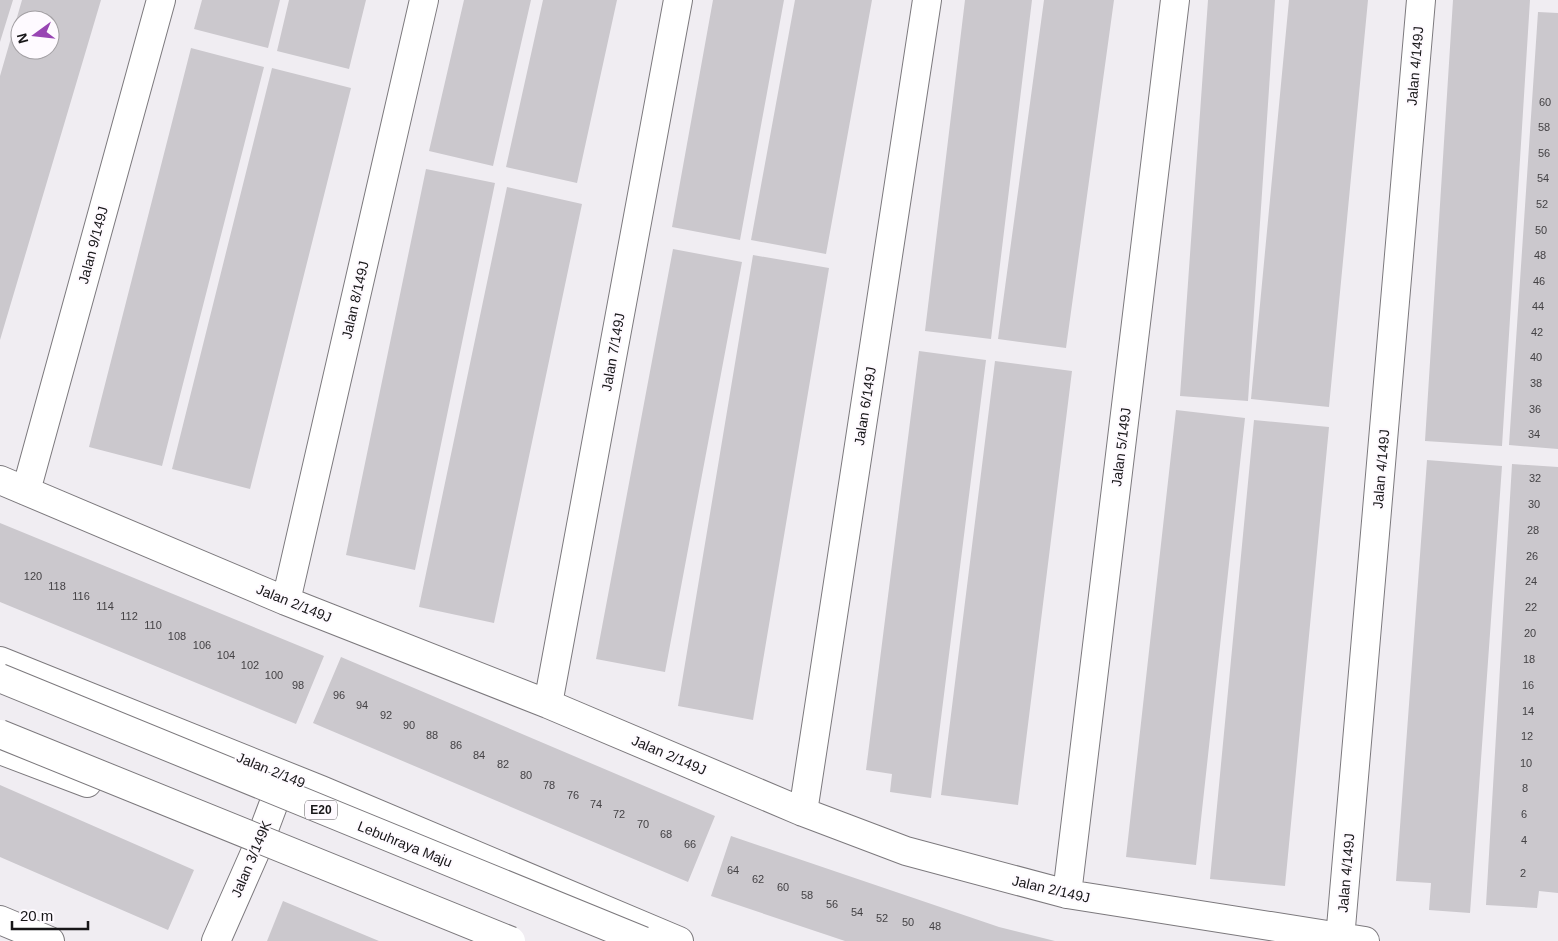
<svg xmlns="http://www.w3.org/2000/svg" width="1558" height="941" viewBox="0 0 1558 941" font-family="Arial,sans-serif">
  <style>
    .building { fill: #cbc8cd; fill-rule: evenodd }
    .lines { fill: none; stroke-linecap: round; stroke-linejoin: round }
    .minor-casing { stroke: #7c797d; stroke-width: 30 }
    .major-casing { stroke: #7c797d; stroke-width: 30 }
    .minor { stroke: #fff; stroke-width: 28 }
    .major { stroke: #fff; stroke-width: 28 }
    .highway-bridge-casing { stroke: #7c797d; stroke-width: 30; stroke-linecap: butt }
    .highway-bridge { stroke: #fff; stroke-width: 28 }
    .labels { text-anchor: middle; dominant-baseline: central; stroke-width: 4; stroke-linejoin: round; paint-order: stroke }
    .number-label { font-size: 11px; fill: #444245 }
    .shield { fill: #fefaff; stroke: #5c5a5d; stroke-width: 1 }
    .shield-label { font-size: 12px; font-weight: bold; fill: #171618 }
    .street-label { font-size: 14px; fill: #171618; stroke: #fefaff }
  </style>
  <rect width="100%" height="100%" fill="#f0edf2"/>
  <path class="building" d="M0,0h13l-13,42z
    M22,0h79l-101,340v-264zM20,20h30v30h-30z
    M202,0h78l-12,48 -74,-19z
    M289,0h77l-17,69 -72,-18z
    M464,0h67l-38,166 -64,-15z
    M543,0h74l-40,183 -71,-16z
    M713,0h71l-44,240 -68,-13z
    M795,0h77l-46,254 -75,-14z
    M965,0h67l-41,339 -66,-8z
    M1044,0h70l-48,348 -68,-9z
    M1208,0h67l-27,401 -68,-5z
    M1289,0h79l-39,407 -78,-8z
    M1453,0h77l-28,446 -77,-5z
    M1538,12l20,1v436l-49,-4z
    M191,48l73,19 -102,399 -73,-19z
    M272,68l79,20 -101,401 -78,-20z
    M426,169l69,14 -80,387 -69,-15z
    M507,187l75,17 -88,419 -75,-16z
    M673,249l69,13 -77,410 -69,-13z
    M753,255l76,13 -76,452 -75,-14z
    M919,351l67,9 -55,438 -41,-6 2,-18 -26,-4z
    M995,361l77,10 -54,434 -77,-10z
    M1176,410l69,8 -49,447 -70,-8z
    M1254,420l75,7 -44,459 -75,-7z
    M1427,460l75,6 -32,447 -41,-3 2,-27 -35,-2z
    M1512,464l46,3v426l-19,-2 -2,17 -51,-3z
    M0,523l324,133 -28,68 -296,-122z
    M341,657l374,159 -27,66 -375,-159z
    M0,785l194,85 -26,60 -168,-73z
    M731,836l268,91 56,14h-210l-134,-45z
    M283,901l96,40h-112z"/>
  <g class="lines">
    <defs>
      <path id="minor" d="M0,480l286,121 262,103 255,108 103,39 161,43 298,47
        M26,491l135,-491
        M286,601l138,-601
        M548,704l130,-704
        M803,812l124,-812
        M1067,894l108,-894
        M0,920l50,21
        M1340,939l81,-939
        M216,941l41,-93 27,-72"/>
      <path id="major" d="M0,661l321,129 358,151
        M0,750l87,33"/>
    </defs>
    <use href="#minor" class="minor-casing"/>
    <use href="#major" class="major-casing"/>
    <use href="#minor" class="minor"/>
    <use href="#major" class="major"/>
    <defs>
      <path id="highway-bridge" d="M0,678l643,263
        M0,734l511,207"/>
    </defs>
    <use href="#highway-bridge" class="highway-bridge-casing"/>
    <use href="#highway-bridge" class="highway-bridge"/>
  </g>
  <g class="labels">
    <g class="number-label">
      <text x="1545" y="102">60</text>
      <text x="1544" y="127">58</text>
      <text x="1544" y="153">56</text>
      <text x="1543" y="178">54</text>
      <text x="1542" y="204">52</text>
      <text x="1541" y="230">50</text>
      <text x="1540" y="255">48</text>
      <text x="1539" y="281">46</text>
      <text x="1538" y="306">44</text>
      <text x="1537" y="332">42</text>
      <text x="1536" y="357">40</text>
      <text x="1536" y="383">38</text>
      <text x="1535" y="409">36</text>
      <text x="1534" y="434">34</text>
      <text x="1535" y="478">32</text>
      <text x="1534" y="504">30</text>
      <text x="1533" y="530">28</text>
      <text x="1532" y="556">26</text>
      <text x="33" y="576">120</text>
      <text x="1531" y="581">24</text>
      <text x="57" y="586">118</text>
      <text x="81" y="596">116</text>
      <text x="105" y="606">114</text>
      <text x="1531" y="607">22</text>
      <text x="129" y="616">112</text>
      <text x="153" y="625">110</text>
      <text x="1530" y="633">20</text>
      <text x="177" y="636">108</text>
      <text x="202" y="645">106</text>
      <text x="226" y="655">104</text>
      <text x="1529" y="659">18</text>
      <text x="250" y="665">102</text>
      <text x="274" y="675">100</text>
      <text x="298" y="685">98</text>
      <text x="1528" y="685">16</text>
      <text x="339" y="695">96</text>
      <text x="362" y="705">94</text>
      <text x="1528" y="711">14</text>
      <text x="386" y="715">92</text>
      <text x="409" y="725">90</text>
      <text x="432" y="735">88</text>
      <text x="1527" y="736">12</text>
      <text x="456" y="745">86</text>
      <text x="479" y="755">84</text>
      <text x="1526" y="763">10</text>
      <text x="503" y="764">82</text>
      <text x="526" y="775">80</text>
      <text x="549" y="785">78</text>
      <text x="1525" y="788">8</text>
      <text x="573" y="795">76</text>
      <text x="596" y="804">74</text>
      <text x="619" y="814">72</text>
      <text x="1524" y="814">6</text>
      <text x="643" y="824">70</text>
      <text x="666" y="834">68</text>
      <text x="1524" y="840">4</text>
      <text x="690" y="844">66</text>
      <text x="733" y="870">64</text>
      <text x="1523" y="873">2</text>
      <text x="758" y="879">62</text>
      <text x="783" y="887">60</text>
      <text x="807" y="895">58</text>
      <text x="832" y="904">56</text>
      <text x="857" y="912">54</text>
      <text x="882" y="918">52</text>
      <text x="908" y="922">50</text>
      <text x="935" y="926">48</text>
    </g>
    <rect class="shield" x="305" y="800.5" width="32" height="19" rx="4"/>
    <g class="shield-label">
      <text x="321" y="810">E20</text>
    </g>
    <g class="street-label">
      <text transform="translate(1415 66) rotate(-85)">Jalan 4/149J</text>
      <text transform="translate(93 245) rotate(-75)">Jalan 9/149J</text>
      <text transform="translate(355 300) rotate(-77)">Jalan 8/149J</text>
      <text transform="translate(613 352) rotate(-80)">Jalan 7/149J</text>
      <text transform="translate(865 406) rotate(-81)">Jalan 6/149J</text>
      <text transform="translate(1121 447) rotate(-83)">Jalan 5/149J</text>
      <text transform="translate(1381 469) rotate(-85)">Jalan 4/149J</text>
      <text transform="translate(294 603) rotate(22)">Jalan 2/149J</text>
      <text transform="translate(669 755) rotate(23)">Jalan 2/149J</text>
      <text transform="translate(271 770) rotate(22)">Jalan 2/149</text>
      <text transform="translate(405 844) rotate(22)">Lebuhraya Maju</text>
      <text transform="translate(251 859) rotate(-67)">Jalan 3/149K</text>
      <text transform="translate(1346 873) rotate(-85)">Jalan 4/149J</text>
      <text transform="translate(1051 889) rotate(13)">Jalan 2/149J</text>
    </g>
  </g>
  <g transform="translate(35 35) rotate(255)"><circle r="24" fill="#fefaff" stroke="#a29fa3"/>
  <path d="M0-4L9 19L0 12L-9 19Z" fill="#9845b3"/>
  <text y="-8" font-size="14" font-weight="bold" text-anchor="middle" fill="#171618">N</text>
  </g>
  <path d="M12 921v8h76v-8" fill="none" stroke="#171618" stroke-width="2.5"/>
  <text x="20" y="921" font-size="15" fill="#171618" stroke="#fefaff" stroke-width="4" paint-order="stroke">20 m</text>
</svg>
